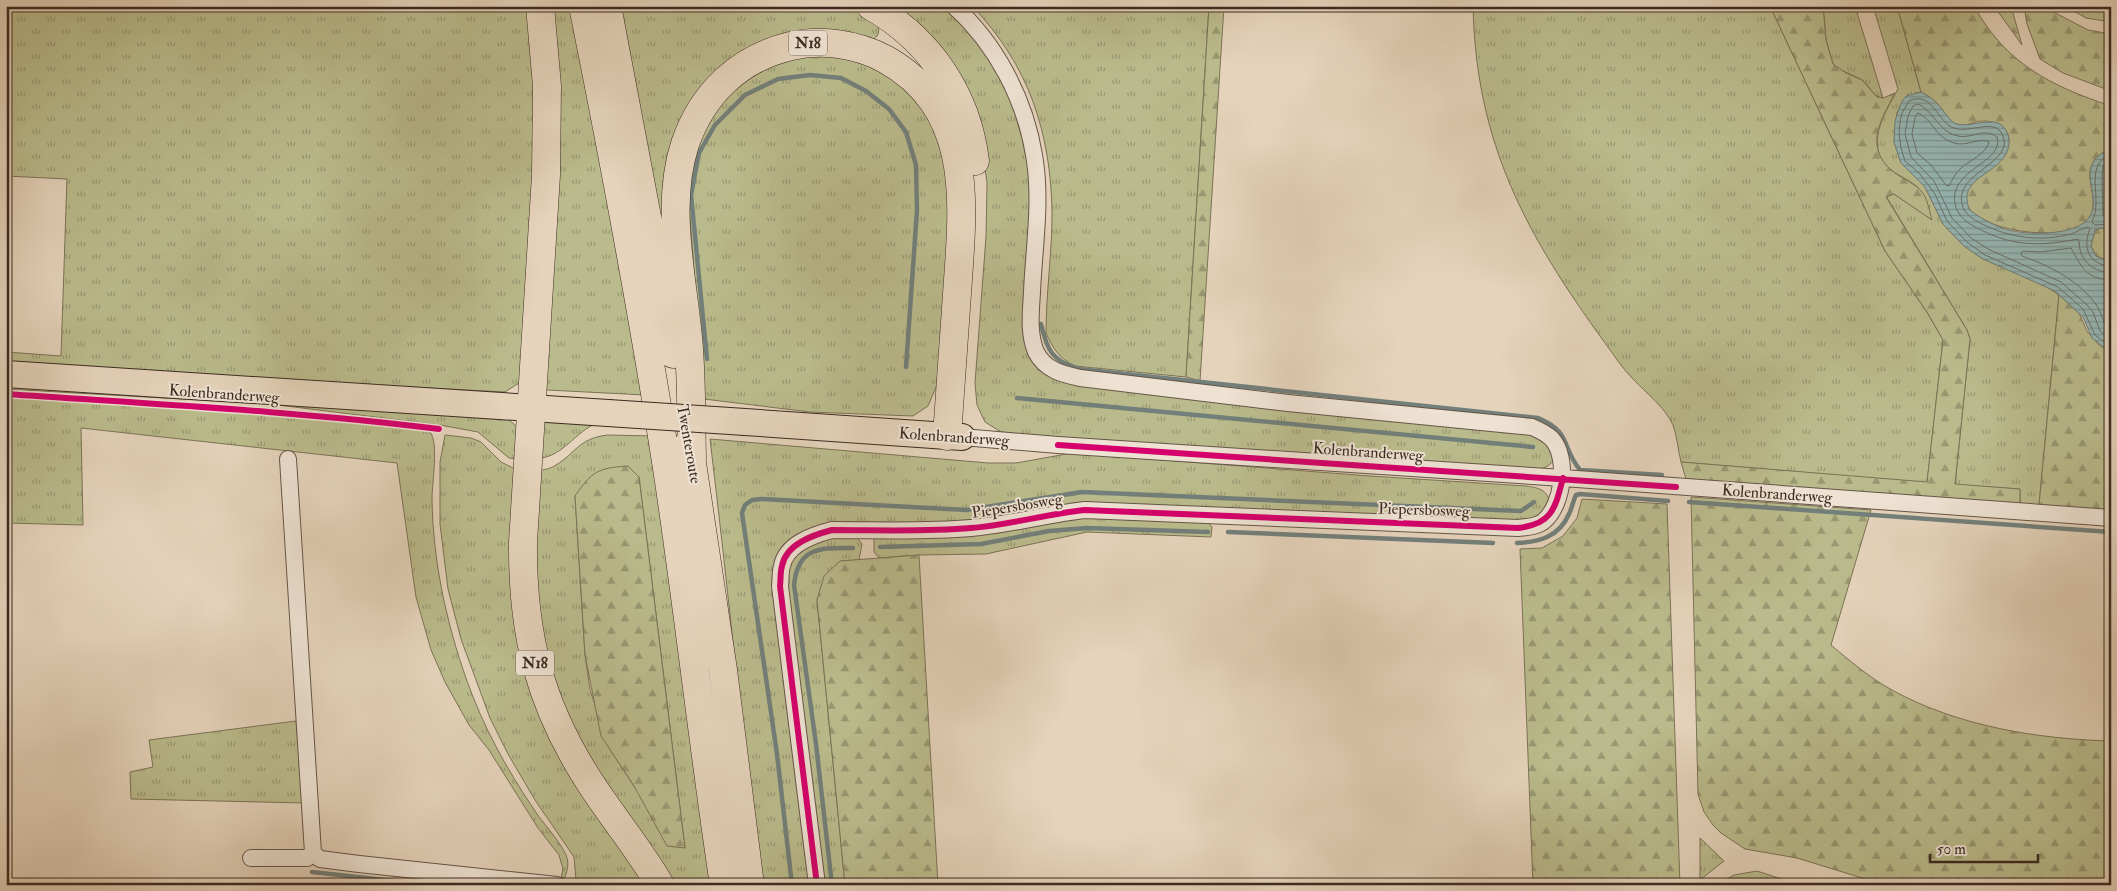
<svg xmlns="http://www.w3.org/2000/svg" width="2117" height="891" viewBox="0 0 2117 891" font-family="'IM FELL Double Pica',serif">
  <style>
    .grass { fill: url(#grass-tufts); stroke: #7b7356; fill-rule: evenodd }
    .forest { fill: url(#forest-firs); stroke: #7b7356 }
    .water { fill: url(#water-rules); stroke: #727f7a }
    .lines { fill: none; stroke-linecap: round; stroke-linejoin: round }
    .shore { stroke: #69716b; stroke-width: 1 }
    .stream { stroke: #727f7a; stroke-width: 4.5 }
    .street-casing { stroke: #665548; stroke-width: 18 }
    .primary-casing { stroke: #3c2b21; stroke-width: 28 }
    .highway-casing { stroke: #3c2b21; stroke-width: 29 }
    .street { stroke: #eee2d3; stroke-width: 16 }
    .primary { stroke: #e5d3bb; stroke-width: 26 }
    .highway { stroke: #e5d3bb; stroke-width: 28 }
    .primary-bridge-casing { stroke: #3c2b21; stroke-width: 28; stroke-linecap: butt }
    .primary-bridge { stroke: #e5d3bb; stroke-width: 26 }
    .cycleway-casing { stroke: #eee2d3; stroke-width: 9 }
    .cycleway { stroke: #d6006c; stroke-width: 6 }
    .labels { text-anchor: middle; dominant-baseline: central; stroke-width: 4; stroke-linejoin: round; paint-order: stroke }
    .shield { fill: #eee2d3; stroke: #716256; stroke-width: 1 }
    .shield-label { font-size: 15px; font-weight: bold; fill: #3c2b21 }
    .street-label { font-size: 16px; fill: #3c2b21; stroke: #eee2d3 }
  </style>
  <defs>
    <pattern id="grass-tufts" width="24" height="20" patternUnits="userSpaceOnUse" patternTransform="scale(1.25)"><rect width="24" height="20" fill="#babb8c"/><path d="M3 7l-1-3M5 7V3M7 7l1-3M15 17l-1-3M17 17v-4M19 17l1-3" fill="none" stroke="#989872"/></pattern>
    <pattern id="forest-firs" width="22" height="20" patternUnits="userSpaceOnUse" patternTransform="scale(1.25)"><rect width="22" height="20" fill="#babb8c"/><path d="M5 1l3.5 6h-7zM16 11l3.5 6h-7z" fill="#989872"/></pattern>
    <pattern id="water-rules" width="6" height="5" patternUnits="userSpaceOnUse" patternTransform="scale(1.25)"><rect width="6" height="5" fill="#96b7b5"/><path d="M0 2.5h6" fill="none" stroke="#7c9593"/></pattern>
  </defs>
  <rect width="100%" height="100%" fill="#e5d3bb"/>
  <filter id="stains"><feTurbulence type="fractalNoise" baseFrequency=".004" numOctaves="4"/><feColorMatrix values="0 0 0 0 .2 0 0 0 0 .09 0 0 0 0 .02 0 0 0 .5 -.17"/></filter>
  <radialGradient id="worn" r=".72"><stop offset=".6" stop-color="#630" stop-opacity="0"/><stop offset="1" stop-color="#630" stop-opacity=".3"/></radialGradient>
  <path class="grass" d="M6,6h530l6,81 -20,294 -17,11 -499,-26v-14l55,4 6,-177 -61,-3z
    M544,6h30l71,389 -98,-5 -5,-6z
    M618,6h237c7,4 28,17 23,28 -1,3 -3,4 -5,6h-17l-136,37 -56,175z
    M887,6h61l39,46 18,33 13,35 8,31 6,55 -6,123 16,38 494,68 15,11 2,15 -5,5 -7,3 -430,-26 -110,-11 -16,-10 -8,-17 -2,-22 11,-146 1,-55 -8,-51z
    M972,6h237l-23,371 -111,-11c-16,-8 -22,-17 -29,-33 0,-40 6,-79 6,-119 -1,-81 -23,-149 -80,-208z
    M1473,6h297l115,245 42,61 16,28 -16,143 -246,-21c-3,-12 -4,-26 -8,-37 -9,-19 -26,-31 -40,-46 -11,-11 -19,-24 -28,-36 -79,-109 -129,-199 -132,-337z
    M1823,6h32l28,92c-11,-1 -13,-13 -21,-18 -10,-6 -20,-8 -29,-16l-7,-24z
    M1873,6h24l24,86 -6,1 -18,19 -3,30 7,21 24,24 18,37 21,22 19,13 59,25 17,11 -20,210 -19,-1v-15l-65,-4 15,-146 -3,-9 -81,-134 8,-2 37,25c-3,-8 -5,-22 -11,-29 -7,-9 -20,-13 -29,-20 -28,-23 -7,-56 7,-81z
    M819,52l35,5 35,15 26,25 19,32 14,48v54l-9,149 -11,26 -15,10 -103,-4 -106,-13 -16,-207 9,-53 23,-39 33,-29z
    M6,381l501,37 10,9 6,33 -14,-2 -31,-26 -38,-7 -170,-21 -264,-15z
    M6,398l269,16 136,11 19,7c9,11 2,51 2,67 1,62 14,123 35,182 16,45 39,87 66,127 10,16 25,30 33,47 3,7 2,14 -1,22l-4,2 2,-10 -4,-14 -21,-27 -49,-78 -20,-25 -24,-43 -14,-32 -15,-53 -19,-134 -316,-35 2,97 -77,-2z
    M544,420l53,3c-22,9 -33,32 -56,35z
    M445,435l26,3 10,4 20,20 14,7 10,166 128,250h-66l-11,-5 -2,-23 -39,-57 -27,-46 -18,-36 -29,-79 -13,-50 -8,-65v-62z
    M607,435l47,1 59,449h-48l-66,-97 -61,-138 -6,-178c8,-2 17,-2 24,-7 21,-13 22,-26 51,-30zM628,466l11,11 46,371 -51,-62 -23,-35 -21,-61 -5,-35 -10,-159z
    M710,439l278,24h28l56,-10 298,23 156,10c15,2 24,5 24,22l-22,14 -320,-10 -236,11 -129,-1 -23,3 -21,9 -22,27 -5,19 39,305h-50c-19,-149 -33,-298 -51,-446z
    M1072,516l136,6 4,5 -1,10 -124,-5 -101,22 -67,1 -40,3 -5,-6v-13l6,-5z
    M856,536l6,8 -3,16 -19,1 -23,39 28,285h-24l-36,-284 3,-39 11,-11 26,-13z
    M296,721l8,82 -173,-4 -1,-27 23,-5 -4,-27z
    M1700,838l24,23 -24,19z"/>
  <path class="forest" d="M1209,6h15l-24,375 -14,-4z
    M1770,6h53l3,34 7,24 13,9 16,7 15,17 6,1 12,-5c-15,28 -32,56 0,80 8,6 19,10 26,18 7,7 8,20 11,29l-38,-26 -8,3 81,133 3,9 -15,145 65,5v15l-334,-25 -5,-17 246,20 16,-142 -16,-28 -42,-61z
    M1897,6h77c32,58 77,80 137,100v43c-39,16 -10,42 -20,66 -13,27 -79,18 -100,8 -11,-6 -26,-11 -25,-26 2,-21 36,-27 42,-51 5,-16 -10,-25 -25,-25 -11,0 -18,8 -29,2 -5,-3 -6,-7 -10,-11 -6,-9 -13,-15 -23,-20z
    M1994,6h17l11,39z
    M2024,6h18l46,24 23,4v57l-48,-18 -23,-14 -13,-35z
    M2065,6h46v16l-25,-4z
    M2101,228l10,2v32l-15,-6 -5,-10 4,-16z
    M2059,295l20,18 8,18 12,14 12,8v158l-72,-6z
    M628,466l11,11 46,371 -18,-2 -33,-60 -33,-50 -16,-81 -10,-159c17,-25 23,-28 53,-30z
    M1691,497l180,13 -40,135c19,16 39,33 61,45 65,36 145,49 219,51v144h-226l-88,-27 -52,-9 -24,-16 -8,-8 -9,-13 -6,-18z
    M1582,499l85,5 13,381h-147l-13,-336 22,-1 21,-12 14,-18z
    M919,555l19,330h-93l-28,-285 7,-24 16,-15z
    M1757,871l43,14h-84l18,-10z"/>
  <path class="water" d="M1921,92c10,5 17,11 23,20 4,4 6,8 10,11 16,8 46,-14 54,12 2,7 1,13 -2,19 -12,22 -48,24 -37,55 9,8 22,15 33,19 21,8 76,9 88,-12 13,-23 -19,-51 21,-67v81l-10,-2 -6,2 -4,16 5,10 15,6v91l-19,-15 -9,-21 -28,-26 -72,-32 -19,-13 -21,-22 -18,-37 -24,-24 -7,-21 1,-21 6,-18 5,-7z"/>
  <g class="lines">
    <path class="shore" d="M1918,113c15,6 16,24 36,30 12,4 26,-6 35,-1 -3,13 -20,18 -29,27 -5,5 -8,11 -11,17l-3,-1 -15,-20 -14,-12 -5,-19 3,-16z
      M2111,154c-29,12 -7,43 -19,68l3,3 16,-1
      M2111,161l-8,5 -1,10 1,39 8,3
      M2111,266c-22,-1 -29,-18 -21,-37l-2,-2c-5,1 -11,5 -17,7 -30,8 -61,4 -89,-10 -9,-5 -18,-10 -20,-20 -8,-32 55,-41 40,-70 -9,-19 -40,6 -56,-11 -11,-11 -18,-31 -37,-22l-7,12 -2,9 -1,12 2,14 4,13 15,13 15,20 12,27 20,21 18,13 73,32 25,22 12,26 16,12
      M2111,273c-14,-1 -27,-8 -31,-23 -1,-4 0,-8 -2,-11 -36,7 -63,8 -97,-9 -12,-6 -23,-12 -26,-26 -7,-35 50,-41 42,-67 -13,-10 -25,2 -39,-1 -17,-3 -23,-21 -36,-30l-4,-2 -5,2 -5,10 -3,18 6,23 23,24 18,37 19,20 17,11 73,33 26,23 6,7 7,19 11,8
      M2111,280c-26,-1 -29,-13 -40,-32l-31,4 -17,-1 -2,2 1,3c28,10 54,23 73,47 7,9 7,20 16,27"/>
    <path class="stream" d="M1041,324c6,26 11,37 38,45l459,49c34,14 23,29 42,52l82,5
      M707,359l-16,-164 8,-42 16,-28 30,-30 33,-16 32,-4 31,3 25,13 23,18 17,23 10,33 1,45 -11,157
      M1017,398l516,49
      M1689,502l422,30
      M1228,532l265,11
      M1517,543c22,-1 42,-6 52,-29 3,-6 4,-13 7,-19l4,-1 88,7
      M880,547l101,-3 68,-13 38,-3 121,4
      M312,872l119,13
      M611,885h9
      M792,885l-15,-131 -35,-241 3,-8 7,-5 10,-1 205,11 115,-18 439,19 13,-9
      M832,885l-16,-141 -22,-159c4,-39 27,-37 59,-37"/>
    <defs>
      <path id="street" d="M962,437l96,8 505,33 548,40
        M313,853l7,6 39,5 198,21
        M251,858h56l6,-5 -25,-394
        M817,885l-37,-299c1,-7 0,-14 2,-20 4,-22 31,-31 50,-36 46,0 93,2 139,-2 38,-3 76,-14 114,-18l433,18c8,-1 19,-1 26,-7 19,-16 25,-63 8,-82 -6,-6 -13,-9 -20,-12l-244,-24 -208,-25c-18,-4 -35,-8 -44,-26 -8,-19 -5,-41 -4,-60 2,-46 10,-92 2,-137 -9,-56 -38,-111 -80,-149"/>
      <path id="primary" d="M6,374l602,39
        M745,422l217,15"/>
      <path id="highway" d="M540,6l7,80 -1,89 -23,367c-1,93 17,164 68,242 22,34 49,66 69,101
        M583,6c31,154 60,308 84,462 21,139 36,278 57,417
        M607,6l66,348
        M871,6c58,33 96,88 104,155
        M689,443l34,227 27,215
        M692,459c-1,-40 0,-81 -4,-122 -6,-62 -23,-132 -3,-193 17,-50 54,-86 106,-98 31,-7 66,-2 94,13 91,51 78,147 72,235 -3,48 -7,95 -10,142"/>
    </defs>
    <use href="#street" class="street-casing"/>
    <use href="#primary" class="primary-casing"/>
    <use href="#highway" class="highway-casing"/>
    <use href="#street" class="street"/>
    <use href="#primary" class="primary"/>
    <use href="#highway" class="highway"/>
    <defs>
      <path id="primary-bridge" d="M608,413l137,9"/>
    </defs>
    <use href="#primary-bridge" class="primary-bridge-casing"/>
    <use href="#primary-bridge" class="primary-bridge"/>
    <defs>
      <path id="cycleway" d="M6,394c145,10 289,17 433,35
        M1058,445l618,42
        M817,885l-37,-299c1,-7 0,-14 2,-20 4,-22 31,-31 50,-36 46,0 93,2 139,-2 38,-3 76,-14 114,-18l433,18c34,-4 37,-19 45,-50"/>
    </defs>
    <use href="#cycleway" class="cycleway-casing"/>
    <use href="#cycleway" class="cycleway"/>
  </g>
  <g class="labels">
    <g class="shield">
      <rect x="789" y="30.5" width="38" height="25" rx="4"/>
      <rect x="516" y="650.5" width="38" height="25" rx="4"/>
    </g>
    <g class="shield-label">
      <text x="808" y="43">N18</text>
      <text x="535" y="663">N18</text>
    </g>
    <g class="street-label">
      <text transform="translate(224 394) rotate(4)">Kolenbranderweg</text>
      <text transform="translate(954 437) rotate(4)">Kolenbranderweg</text>
      <text transform="translate(689 444) rotate(80)">Twenteroute</text>
      <text transform="translate(1368 452) rotate(4)">Kolenbranderweg</text>
      <text transform="translate(1777 494) rotate(4)">Kolenbranderweg</text>
      <text transform="translate(1017 506) rotate(-9)">Piepersbosweg</text>
      <text transform="translate(1424 510) rotate(2)">Piepersbosweg</text>
    </g>
  </g>
  <rect width="2117" height="891" fill="none" stroke="#e5d3bb" stroke-width="25"/>
  <rect x="8" y="8" width="2102" height="876" fill="none" stroke="#3c2b21" stroke-width="2.5"/>
  <rect x="12" y="12" width="2092" height="866" fill="none" stroke="#3c2b21"/>
  <path d="M1930 854v8h108v-8" fill="none" stroke="#3c2b21" stroke-width="2.5"/>
  <text x="1937" y="854" font-size="15" fill="#3c2b21" stroke="#eee2d3" stroke-width="4" paint-order="stroke">50 m</text>
  <rect width="100%" height="100%" filter="url(#stains)"/>
  <rect width="100%" height="100%" fill="url(#worn)"/>
</svg>
